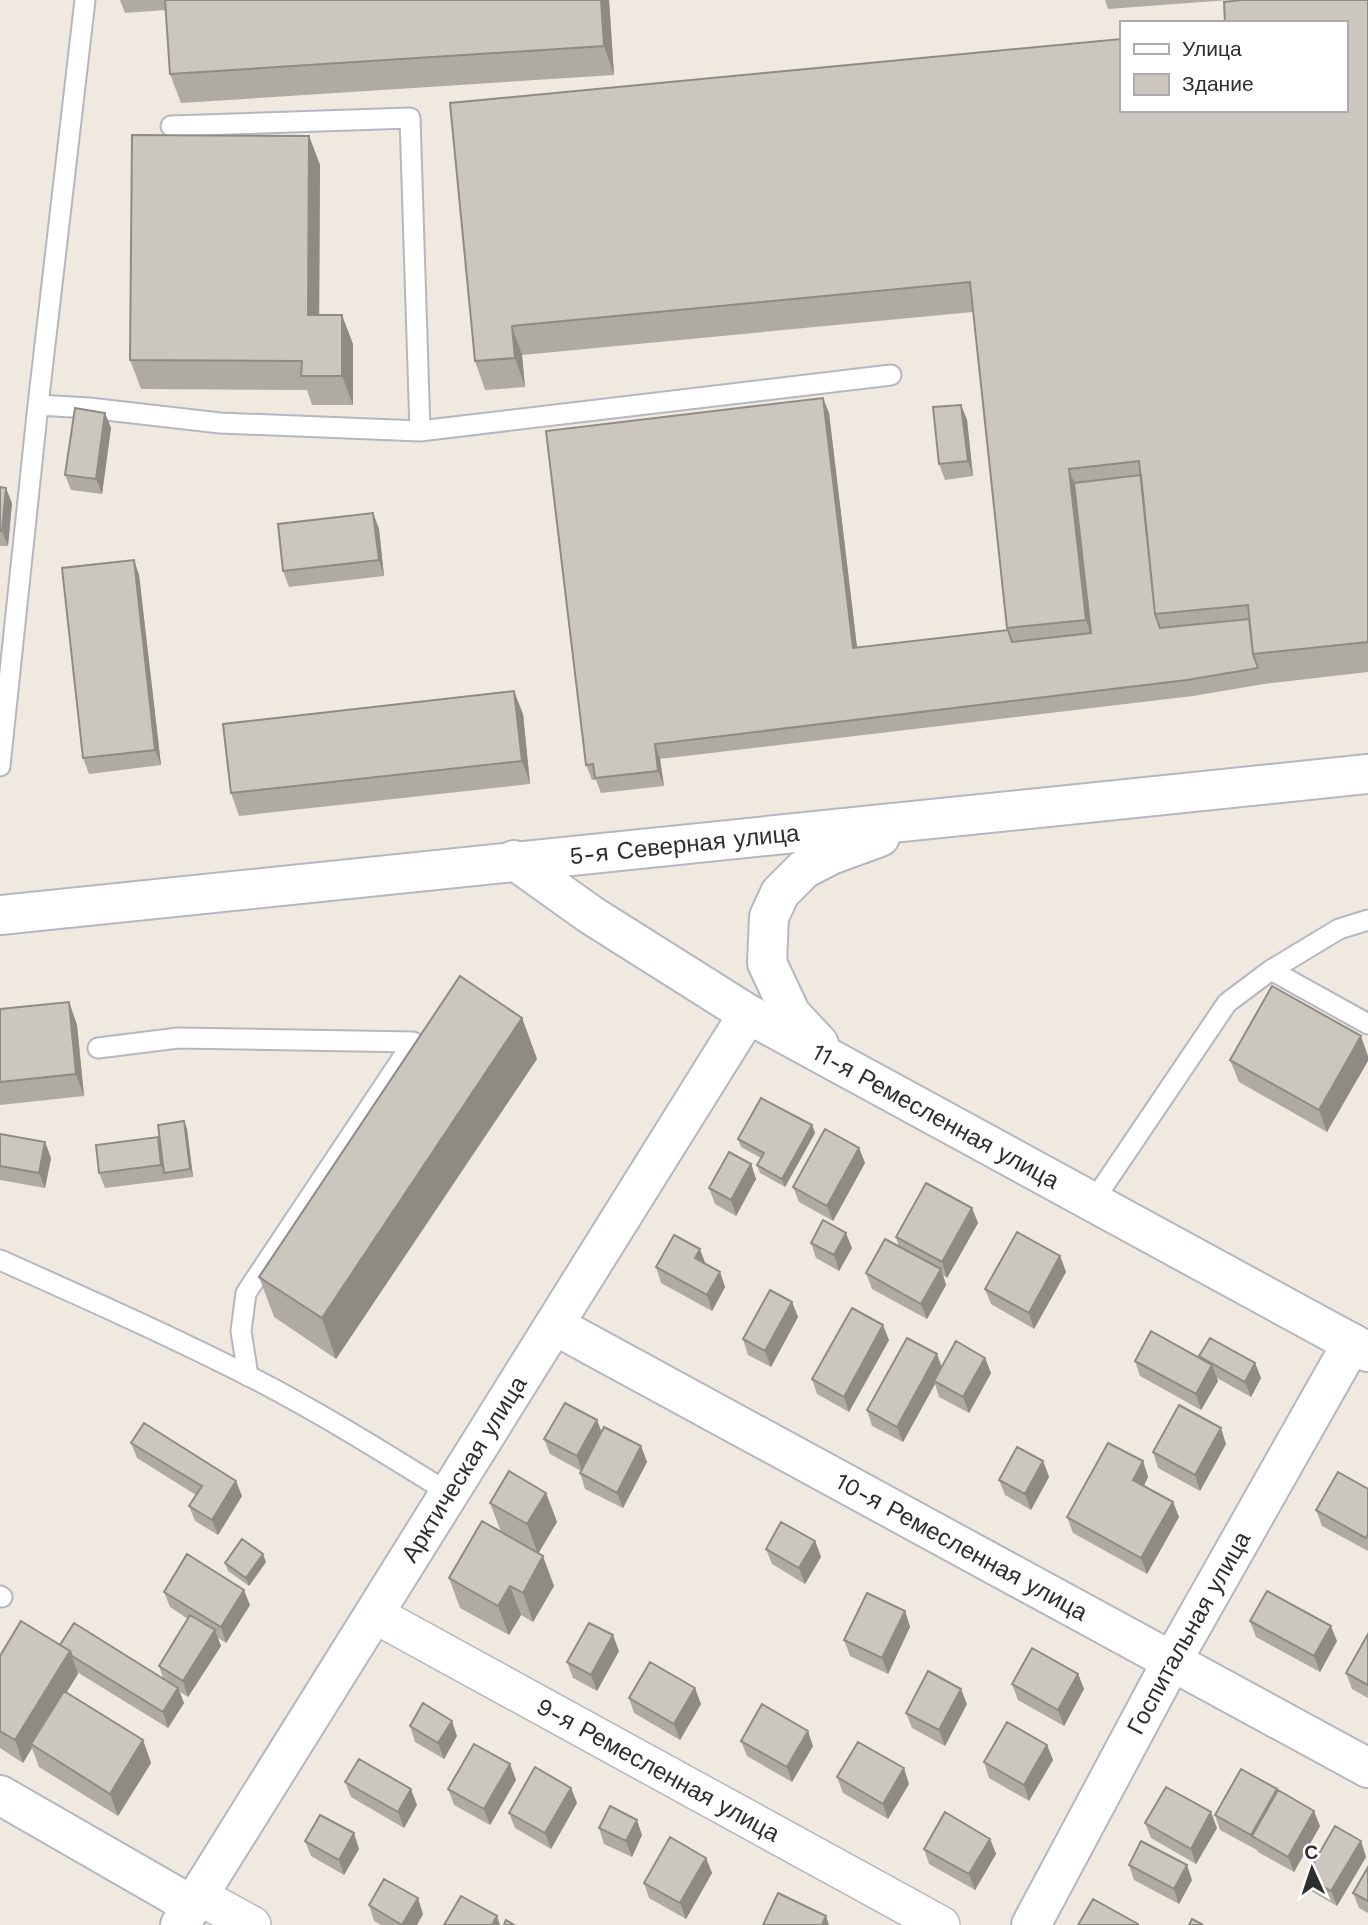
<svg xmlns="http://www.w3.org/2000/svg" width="1368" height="1925" viewBox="0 0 1368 1925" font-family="'Work Sans',sans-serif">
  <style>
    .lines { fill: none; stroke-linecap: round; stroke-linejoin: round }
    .lane-casing { stroke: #b4b7c2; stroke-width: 23 }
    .street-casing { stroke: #b4b7c2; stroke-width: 40 }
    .secondary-casing { stroke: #b4b7c2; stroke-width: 42 }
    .lane { stroke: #fff; stroke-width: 19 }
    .street { stroke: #fff; stroke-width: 37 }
    .secondary { stroke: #fff; stroke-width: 38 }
    .wall { fill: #afaba3 }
    .shaded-wall { fill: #8e8b85 }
    .building { fill: #cbc7be; stroke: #8e8b85; stroke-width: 2 }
    .labels { text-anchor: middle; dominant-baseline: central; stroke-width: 7; stroke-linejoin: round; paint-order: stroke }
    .street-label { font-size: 24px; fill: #2e2e2e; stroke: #fff }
  </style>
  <rect width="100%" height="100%" fill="#f0e9e0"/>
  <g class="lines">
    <defs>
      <path id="lane" d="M171,126l239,-8 10,313
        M38,405l47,-405
        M0,766l38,-361 51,3 131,15 200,8 471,-56
        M1271,970l68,-41 29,-9
        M98,1048l80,-10 235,4
        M1092,1203l135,-200 44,-33 97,54
        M0,1260c83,37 166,74 247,115 69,35 136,77 202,118
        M248,1376l-7,-45 5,-38 167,-251
        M0,1596l2,1"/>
      <g id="street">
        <path id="s1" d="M374,1614l567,311"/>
        <path d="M199,1896l53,29"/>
      </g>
      <g id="secondary">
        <path id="s2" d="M514,860l77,55 157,99 620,338"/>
        <path id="s3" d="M0,915l1368,-141"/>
        <path d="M819,1044l-28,-30 -24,-51 2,-46 11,-24 24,-24 27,-14 49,-18"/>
        <path id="s4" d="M554,1325l814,443"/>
        <path d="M0,1795l193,111"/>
        <path id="s5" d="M180,1925l568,-911"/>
        <path id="s6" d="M1031,1925l141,-264 180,-318"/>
      </g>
    </defs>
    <use href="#lane" class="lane-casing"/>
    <use href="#street" class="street-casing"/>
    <use href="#secondary" class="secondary-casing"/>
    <use href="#lane" class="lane"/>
    <use href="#street" class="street"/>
    <use href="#secondary" class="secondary"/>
  </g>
  <path class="wall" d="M120,0h489l5,75 -433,28 -11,-29 -4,-64 -41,3z
    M1105,0h124l-121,9z
    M1368,0v672l-104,12 -71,12 -533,63 4,27 -63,7 -5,-13h-4l-6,-15 237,-367 6,15 28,235 151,-18 -35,-318 -451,43 3,32 -40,3 -10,-29 -25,-258 671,7z
    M309,136l11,29 -1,150 34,29v61h-41l-5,-15 -166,-1 -11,-29z
    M961,405l6,15 6,56 -28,4 -6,-16z
    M105,413l6,15 -9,66 -31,-4 -6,-15z
    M0,487l12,16 -4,43h-8z
    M373,513l6,16 5,47 -95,11 -6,-16z
    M134,560l5,15 22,190 -72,9 -6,-16z
    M523,714l7,70 -291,32 -8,-23z
    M69,1002l8,23 7,71 -84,9v-96z
    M522,1018l15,41 -201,300 -62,-42 -15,-40z
    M1361,1036l-34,96 -88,-50 -9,-22z
    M184,1121l3,8 6,48 -88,11 -6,-15 62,-28z
    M812,1125l3,8 -30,54 -25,-14 -3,-8 4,-7 -20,-11 -3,-8z
    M0,1134l45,8 6,16 -6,30 -45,-8z
    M859,1148l6,15 -32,58 -34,-19 -6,-15z
    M751,1164l5,15 -20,37 -21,-12 -6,-16z
    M972,1208l6,15 -31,55 -4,-3 3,10 -19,34 -55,-30 -6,-16 33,-26 -3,-10z
    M811,1243l41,5 -13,23 -23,-13z
    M1060,1256l6,16 -32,57 -43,-25 -6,-15z
    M705,1264l15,8 5,15 -13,24 -51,-28 -5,-16z
    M792,1302l6,15 -27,50 -23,-12 -5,-16z
    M889,1340l-40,72 -32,-18 -5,-15z
    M1199,1356l56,7 6,15 -10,19 -34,-19 1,3 -17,29 -61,-34 -5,-15 65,-3z
    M985,1358l6,15 -22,40 -30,-16 -4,-13 -32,58 -31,-16 -5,-16 75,-43z
    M597,1420l4,12 40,14 6,16 -24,46 -38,-19 -5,-16 1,-2 -31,-17 -6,-15z
    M131,1443l111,53 -24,39 -23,-14 -6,-15 7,-11 -59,-37z
    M1226,1444l-26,47 -42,-23 -5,-16z
    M1043,1461l6,16 -18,33 -26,-15 -6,-15z
    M1143,1461l5,16 -4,9 29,16 6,15 -32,57 -74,-41 -6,-16z
    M1368,1489v62l-46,-25 -6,-16z
    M546,1493l11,29 -19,31 16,33 -21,36 -12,-7 -12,20 -49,-27 -11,-30 52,-46 -11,-29z
    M815,1541l6,16 -16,27 -33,-20 -6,-15z
    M266,1562l-17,24 -21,-15 -3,-8z
    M164,1592l86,13 -24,38 -9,-6 4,9 -33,51 -8,-5 4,11 -16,25 -91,-56 1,2 -12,19 77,47 8,23 -33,53 -79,-49 -7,-19 -9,15 -23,-15v-92l60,-11 103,33 -4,-12 29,-47 -18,-12z
    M905,1611l5,16 -22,47 -38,-18 -6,-16z
    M1250,1621l87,20 -17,31 -64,-35z
    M1368,1634v64l-16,-9 -6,-16z
    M619,1651l-22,40 -24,-13 -6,-16z
    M1078,1674l6,15 -20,37 -46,-26 -6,-16z
    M629,1698l72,6 -21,36 -46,-27z
    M967,1704l-22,42 -33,-18 -6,-15z
    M410,1726l47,10 -13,23 -29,-17z
    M741,1741l72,5 -21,36 -45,-26z
    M1047,1745l6,15 -24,41 -40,-23 -5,-16z
    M510,1764l6,16 -26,45 -36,-20 -6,-16z
    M837,1777l72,7 -21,35 -45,-26z
    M345,1782l72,23 -13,23 -53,-31z
    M571,1788l6,15 -26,46 -36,-21 -6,-15z
    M1277,1791l43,35 -26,46 -36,-20 -1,-2 -37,-20 -5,-15z
    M1145,1823l72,5 -21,36 -45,-26z
    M599,1828l43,7 -10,22 -28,-13z
    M990,1839l6,15 -21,36 -46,-26 -5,-15z
    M305,1841l54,8 -15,26 -33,-19z
    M1361,1841l5,16 -29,49 -26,-15 -5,-15z
    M706,1858l6,15 -26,46 -37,-21 -5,-15z
    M1129,1865l63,15 -13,24 -45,-24z
    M1368,1867v46l-9,-5 -6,-15z
    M369,1905l54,9 -6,11h-36l-7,-4z"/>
  <path class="shaded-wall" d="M601,0h8l5,75 -10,-29z
    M309,136l11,29 -1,179 -11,-29z
    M342,315l11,29v61l-11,-29z
    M512,326l10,29 3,32 -10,-29z
    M823,398l6,15 30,251 -6,-16z
    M961,405l6,15 6,56 -5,-15z
    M105,413l6,15 -9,66 -6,-15z
    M1069,469l11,29 16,151 -10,-29z
    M6,488l6,15 -4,43 -6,-15z
    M373,513l6,16 5,47 -5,-16z
    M134,560l5,15 22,190 -6,-15z
    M514,691l9,23 7,70 -8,-23z
    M655,744l5,15 4,27 -6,-15z
    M69,1002l8,23 7,71 -8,-22z
    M522,1018l15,41 -201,300 -14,-41z
    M1361,1036l7,20v5l-41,71 -8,-22z
    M184,1121l3,8 6,48 -3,-8z
    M812,1125l3,8 -30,54 -3,-8z
    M158,1137l6,15v21l3,8 -6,-16z
    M45,1142l6,16 -6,30 -6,-15z
    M859,1148l6,15 -32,58 -6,-15z
    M751,1164l5,15 -20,37 -5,-16z
    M972,1208l6,15 -31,55 -5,-16z
    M846,1233l6,15 -13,23 -5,-16z
    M700,1249l6,16 -11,-7z
    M1060,1256l6,16 -32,57 -5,-16z
    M941,1269l5,16 -19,34 -6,-15z
    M720,1272l5,15 -13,24 -5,-16z
    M792,1302l6,15 -27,50 -6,-16z
    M883,1325l6,15 -40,72 -5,-15z
    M937,1354l6,16 -9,11 1,3 -32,58 -6,-15z
    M985,1358l6,15 -22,40 -6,-16z
    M1255,1363l6,15 -10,19 -6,-15z
    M1212,1365l6,16 -17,29 -5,-16z
    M597,1420l6,16 -21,36 -5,-16z
    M1221,1428l5,16 -26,47 -5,-16z
    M641,1446l6,16 -24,46 -6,-15z
    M1043,1461l6,16 -18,33 -6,-16z
    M1143,1461l5,16 -9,18 -6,-15z
    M236,1481l6,15 -24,39 -6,-15z
    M546,1493l11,29 -19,32 -11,-30z
    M1173,1502l6,15 -32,57 -6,-16z
    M815,1541l6,16 -16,27 -6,-16z
    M263,1554l3,8 -17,24 -3,-8z
    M543,1556l11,30 -21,36 -10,-29z
    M510,1586l11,29 -12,20 -11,-29z
    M244,1590l6,15 -24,38 -5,-16z
    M905,1611l5,16 -22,47 -6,-16z
    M1331,1626l6,15 -17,31 -6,-16z
    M215,1630l6,16 -33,51 -5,-16z
    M613,1635l6,16 -22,40 -6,-16z
    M70,1651l8,23 -45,72 -2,-2 1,4 -9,15 -8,-23z
    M1078,1674l6,15 -20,37 -6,-16z
    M178,1688l6,15 -16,25 -5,-16z
    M695,1688l6,16 -21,36 -6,-16z
    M961,1689l6,15 -22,42 -6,-16z
    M452,1721l5,15 -13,23 -6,-16z
    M808,1731l5,15 -21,36 -5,-15z
    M143,1740l8,23 -33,53 -8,-22z
    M1047,1745l6,15 -24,41 -5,-16z
    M510,1764l6,16 -26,45 -6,-16z
    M904,1768l5,16 -21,35 -5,-15z
    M571,1788l6,15 -26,46 -6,-16z
    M411,1789l6,16 -13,23 -6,-16z
    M1277,1789l5,16 -30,31 5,15 -6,-16z
    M1314,1811l6,15 -26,46 -6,-15z
    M1211,1812l6,16 -21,36 -5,-15z
    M637,1820l5,15 -10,22 -6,-16z
    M354,1833l5,16 -15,26 -5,-15z
    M990,1839l6,15 -21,36 -6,-16z
    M1361,1841l5,16 -29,49 -6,-15z
    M706,1858l6,15 -26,46 -6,-16z
    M1187,1865l5,15 -13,24 -5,-15z
    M418,1898l5,16 -6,11h-15z
    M497,1916l3,9h-8z
    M826,1916l3,9h-7z"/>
  <path class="building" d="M165,0h436l3,46 -434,28z
    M1242,0h126v642l-115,12 -5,-49 -93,9 -16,-153 -70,8 17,151 -79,8 -37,-346 -458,44 3,32 -40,3 -25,-258 671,-64v71h224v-87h-120l-1,-21z
    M132,135l177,1 -1,179h34v61h-41l1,-15 -172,-1z
    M823,398l30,250 155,-18 4,12 79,-9 -17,-150 67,-8 14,139 5,14 89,-9 4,35 5,14 -71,12 -532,64 3,27 -63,7 -2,-14 -7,1 -40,-334z
    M961,405l7,56 -29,3 -6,-57z
    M75,408l30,5 -9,66 -31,-4z
    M0,487l6,1 -4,43h-2z
    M373,513l6,47 -96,11 -5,-47z
    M134,560l21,190 -72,8 -21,-190z
    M514,691l8,70 -291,32 -8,-69z
    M460,976l62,42 -200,300 -63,-41z
    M1272,986l89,50 -42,74 -89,-50z
    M69,1002l7,72 -76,8v-73z
    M761,1098l51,27 -30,54 -25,-14 7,-12 -26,-14z
    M184,1121l6,48 -26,4 -6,-48z
    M825,1129l34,19 -32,58 -34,-19z
    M0,1134l45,8 -6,31 -39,-7z
    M158,1137l3,28 -62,8 -3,-28z
    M729,1152l22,12 -20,36 -22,-12z
    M926,1183l46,25 -30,54 -46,-25z
    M823,1220l23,13 -12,22 -23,-12z
    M1017,1232l43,24 -31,57 -44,-24z
    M674,1235l26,14 -5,9 25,14 -13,23 -51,-28z
    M885,1239l56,30 -20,35 -55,-31z
    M770,1290l22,12 -27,49 -22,-12z
    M852,1308l31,17 -39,72 -32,-18z
    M1151,1331l61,34 -16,29 -61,-33z
    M907,1338l30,16 -40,73 -30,-17z
    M1210,1338l45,25 -10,19 -46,-26z
    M956,1341l29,17 -22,39 -29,-16z
    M565,1403l32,17 -20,36 -33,-17z
    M1179,1405l42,23 -26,47 -42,-23z
    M144,1423l92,58 -24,39 -23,-14 13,-20 -71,-43z
    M604,1427l37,19 -24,47 -37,-20z
    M1108,1443l35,18 -10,19 40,22 -32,56 -74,-41z
    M1017,1447l26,14 -18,33 -26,-14z
    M509,1471l37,22 -19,31 -37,-21z
    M1338,1472l30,17v45l-2,4 -50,-28z
    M482,1521l61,35 -20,37 -13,-7 -12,20 -49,-28z
    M781,1522l34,19 -16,27 -33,-19z
    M242,1539l21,15 -17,24 -21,-15z
    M187,1554l57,36 -23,37 -57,-35z
    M1267,1591l64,35 -17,30 -64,-35z
    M867,1593l38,18 -23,47 -38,-18z
    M190,1615l25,15 -32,51 -24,-15z
    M21,1621l49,30 -55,89 -15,-9v-75z
    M74,1623l104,65 -15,24 -91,-56 -2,-5 -10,-6z
    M589,1623l24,12 -22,40 -24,-13z
    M1368,1634v51l-22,-12z
    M1032,1648l46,26 -20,36 -46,-26z
    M650,1662l45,26 -21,36 -45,-26z
    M928,1671l33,18 -22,41 -33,-17z
    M64,1691l79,49 -33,54 -79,-50z
    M423,1703l29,18 -14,22 -28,-17z
    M762,1704l46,27 -21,36 -46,-26z
    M1007,1722l40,23 -23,40 -40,-23z
    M858,1742l46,26 -21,36 -46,-27z
    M474,1744l36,20 -26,45 -36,-20z
    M359,1759l52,30 -13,23 -53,-30z
    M535,1767l36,21 -26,45 -36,-20z
    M1241,1769l36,20 -26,46 -36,-20z
    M1166,1787l45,25 -20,37 -46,-26z
    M1278,1790l36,21 -26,46 -36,-21z
    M610,1806l27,14 -11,21 -27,-13z
    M945,1812l45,27 -21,35 -45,-25z
    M320,1815l34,18 -15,27 -34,-19z
    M1335,1826l26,15 -30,50 -25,-15z
    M670,1837l36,21 -26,45 -36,-20z
    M1141,1841l46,24 -13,24 -45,-24z
    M1368,1867v34l-15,-8z
    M384,1879l34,19 -16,27 -33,-20z
    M778,1893l48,23 -4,9h-59z
    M461,1896l36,20 -5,9h-48z
    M1093,1899l45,25v1h-60z
    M1192,1919l11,6h-14z
    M506,1920l8,5h-10z"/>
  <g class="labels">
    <g class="street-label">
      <text stroke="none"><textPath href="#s3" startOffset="688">5-я Северная улица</textPath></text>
      <text stroke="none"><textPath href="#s2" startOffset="494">11-я Ремесленная улица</textPath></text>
      <text stroke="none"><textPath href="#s5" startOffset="537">Арктическая улица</textPath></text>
      <text stroke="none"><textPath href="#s4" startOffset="464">10-я Ремесленная улица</textPath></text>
      <text stroke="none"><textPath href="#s6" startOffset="332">Госпитальная улица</textPath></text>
      <text stroke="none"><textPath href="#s1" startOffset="324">9-я Ремесленная улица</textPath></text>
    </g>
  </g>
  <rect x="1120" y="21" width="228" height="91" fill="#ffffff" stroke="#ababab" stroke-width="2"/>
  <rect x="1134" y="44" width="35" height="10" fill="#ffffff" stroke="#ababab" stroke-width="2"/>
  <text x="1182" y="56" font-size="21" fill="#2e2e2e">Улица</text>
  <rect x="1134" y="74" width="35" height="21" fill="#cbc7be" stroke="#ababab" stroke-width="2"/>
  <text x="1182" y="91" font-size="21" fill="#2e2e2e">Здание</text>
  <g transform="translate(1312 1869) rotate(357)" stroke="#ffffff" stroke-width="5" paint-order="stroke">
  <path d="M0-5L12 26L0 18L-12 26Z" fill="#2e2e2e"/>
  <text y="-10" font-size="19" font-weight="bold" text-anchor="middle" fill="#2e2e2e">С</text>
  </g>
</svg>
